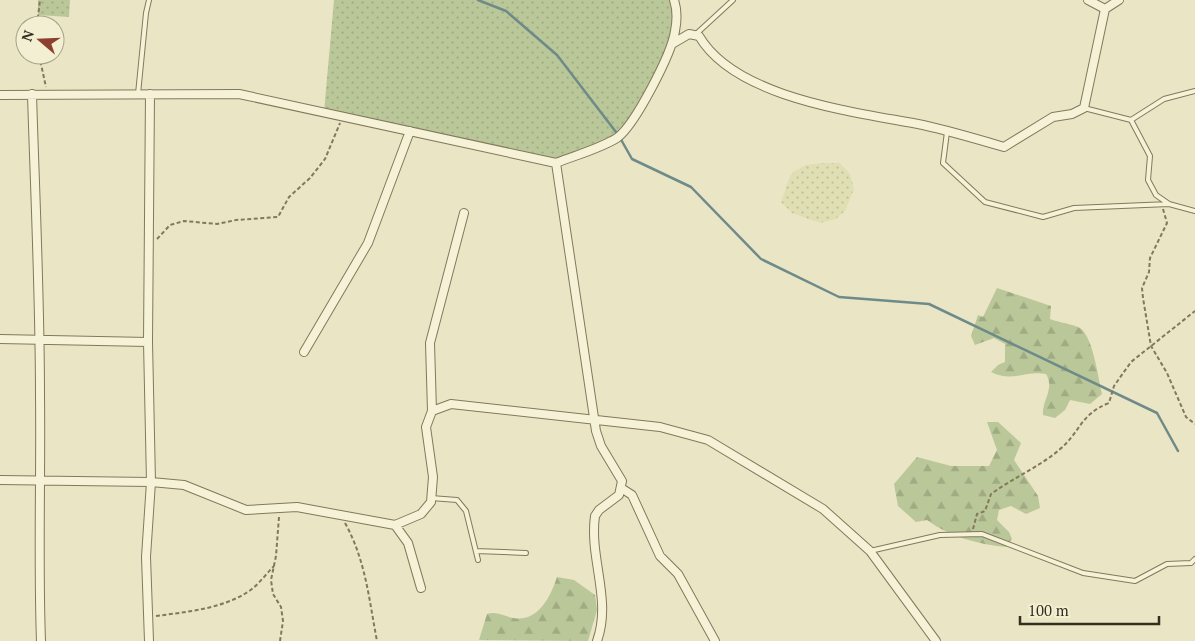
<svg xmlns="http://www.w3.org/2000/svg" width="1195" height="641" viewBox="0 0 1195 641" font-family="'PT Serif',serif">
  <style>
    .farmland { fill: url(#farmland-dots) }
    .grass { fill: url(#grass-dots) }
    .forest { fill: url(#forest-firs) }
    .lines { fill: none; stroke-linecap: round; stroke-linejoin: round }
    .stream { stroke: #6e8b89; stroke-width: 2.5 }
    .lane-casing { stroke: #83785c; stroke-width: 6 }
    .street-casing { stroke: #83785c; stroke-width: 10 }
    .path { stroke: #83785c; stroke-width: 2; stroke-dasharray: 4 2.5; stroke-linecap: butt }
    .lane { stroke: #f6f2d7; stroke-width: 4 }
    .street { stroke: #f6f2d7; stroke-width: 8 }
  </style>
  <defs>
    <pattern id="farmland-dots" width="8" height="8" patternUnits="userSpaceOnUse" patternTransform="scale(1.25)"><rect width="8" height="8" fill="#dfdfb3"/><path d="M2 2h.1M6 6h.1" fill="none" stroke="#c0c09a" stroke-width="1.8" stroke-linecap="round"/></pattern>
    <pattern id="grass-dots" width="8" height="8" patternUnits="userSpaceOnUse" patternTransform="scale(1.25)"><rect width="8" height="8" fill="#bac799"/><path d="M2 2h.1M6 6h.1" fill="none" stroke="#a0ab83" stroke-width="1.8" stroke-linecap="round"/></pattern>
    <pattern id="forest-firs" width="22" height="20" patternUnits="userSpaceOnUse" patternTransform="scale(1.25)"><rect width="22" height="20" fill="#bac799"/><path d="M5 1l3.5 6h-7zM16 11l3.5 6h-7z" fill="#a0ab83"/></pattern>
  </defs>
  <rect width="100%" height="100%" fill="#eae5c5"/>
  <path class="farmland" d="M822,163h18l10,11 4,15 -9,22 -9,8 -16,4 -28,-10 -11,-11 9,-26 5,-5 11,-6z"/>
  <path class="grass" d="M38,0h32l-1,17 -31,-2z
    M334,0h340l2,30 -12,34 -45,72 -63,27 -232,-51z"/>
  <path class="forest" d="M997,288l54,18 -1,13c8,3 26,6 30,9 13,9 18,49 22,66l-12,10 -20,-4 -5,10 -10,8 -12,-3c-1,-15 12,-26 3,-41 -21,-4 -33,9 -55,-2l7,-7 7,-3v-18l-11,-6 -19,7 -4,-9 7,-21 5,2z
    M987,422h11l23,21 -7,17 24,36 2,12 -14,6 -15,-8 -12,4 -2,10 12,12 3,7 -6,8c-29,-3 -56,-10 -79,-27l-11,2 -18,-16 -4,-22 23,-27 34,9h38l8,-16z
    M557,577l17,3 21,15 2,15 -9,31 -109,-1 8,-26c10,-3 16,2 26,4 25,5 38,-22 44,-41z"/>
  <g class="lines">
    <path class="stream" d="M478,0l28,11 51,44 62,81 13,23 59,28 70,72 78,38 90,7 228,109 21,38"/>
    <defs>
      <path id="lane" d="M695,35l38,-35
        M138,94l8,-81 3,-13
        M1084,108l47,12 33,-21 31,-8
        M1131,120l19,36 -2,24 8,15 13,9
        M947,132l-4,31 42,39 58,15 31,-9 95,-4 26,7
        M431,498l26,2 9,11 12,49
        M476,551l50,2
        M870,551l70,-16 42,-1 101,39 52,8 32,-17 24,-1 4,-4"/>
      <path id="street" d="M1088,0l17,9
        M672,44l17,-10 10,2c37,63 158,76 224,89 27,6 54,14 81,22l49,-30 19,-3 12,-6 21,-99 14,-9
        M32,94c3,100 8,201 8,302 1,81 -2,163 1,245
        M0,95l239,-1 317,69 40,268 5,15 21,35 -3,14 -20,15 -4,6c-6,42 17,84 2,125
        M556,163c20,-8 43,-14 61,-25 18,-13 55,-85 58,-107 2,-10 2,-22 -1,-31
        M0,339l148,3
        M304,352l64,-109 42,-112
        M432,411l-2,-68 34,-130
        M0,480l151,2 33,3 62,25 51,-3 98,18 26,-11 10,-12 2,-25 -7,-50 6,-16 19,-7 209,23 48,13 115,69 47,42 66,90
        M621,488l11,7 28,61 18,18 37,67
        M395,525l13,18 13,45
        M149,641l-3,-84 5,-75 -3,-140 2,-248"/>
    </defs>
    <use href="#lane" class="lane-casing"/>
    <use href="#street" class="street-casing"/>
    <path class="path" d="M37,25l3,-25
      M39,55l7,32
      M1163,209l4,14 -17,35 -1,14 -7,16 1,10 8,48 16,27 19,44 9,7
      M157,239l13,-14 14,-4 33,3 19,-4 42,-3 11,-20 21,-19 15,-19 15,-36
      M279,517l-3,39 -5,24 2,14 8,13 2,14 -3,20
      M345,523c21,38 24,77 32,118
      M973,529l4,-15 8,-3 6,-17c22,-16 48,-27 68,-44 21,-17 21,-36 50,-47l5,-17 17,-24 64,-51
      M156,616c30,-4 64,-7 90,-23 11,-6 19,-18 28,-27"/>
    <use href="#lane" class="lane"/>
    <use href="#street" class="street"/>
  </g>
  <g transform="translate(40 40) rotate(289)"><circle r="24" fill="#f2efd3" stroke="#a6a18b"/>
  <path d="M0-4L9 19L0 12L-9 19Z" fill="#8d4031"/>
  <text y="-8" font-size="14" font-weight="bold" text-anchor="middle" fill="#352d1f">N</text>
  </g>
  <path d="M1020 616v8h139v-8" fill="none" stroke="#352d1f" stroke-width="2.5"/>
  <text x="1028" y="616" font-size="15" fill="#352d1f" stroke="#f2efd3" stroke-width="4" paint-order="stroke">100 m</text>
</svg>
